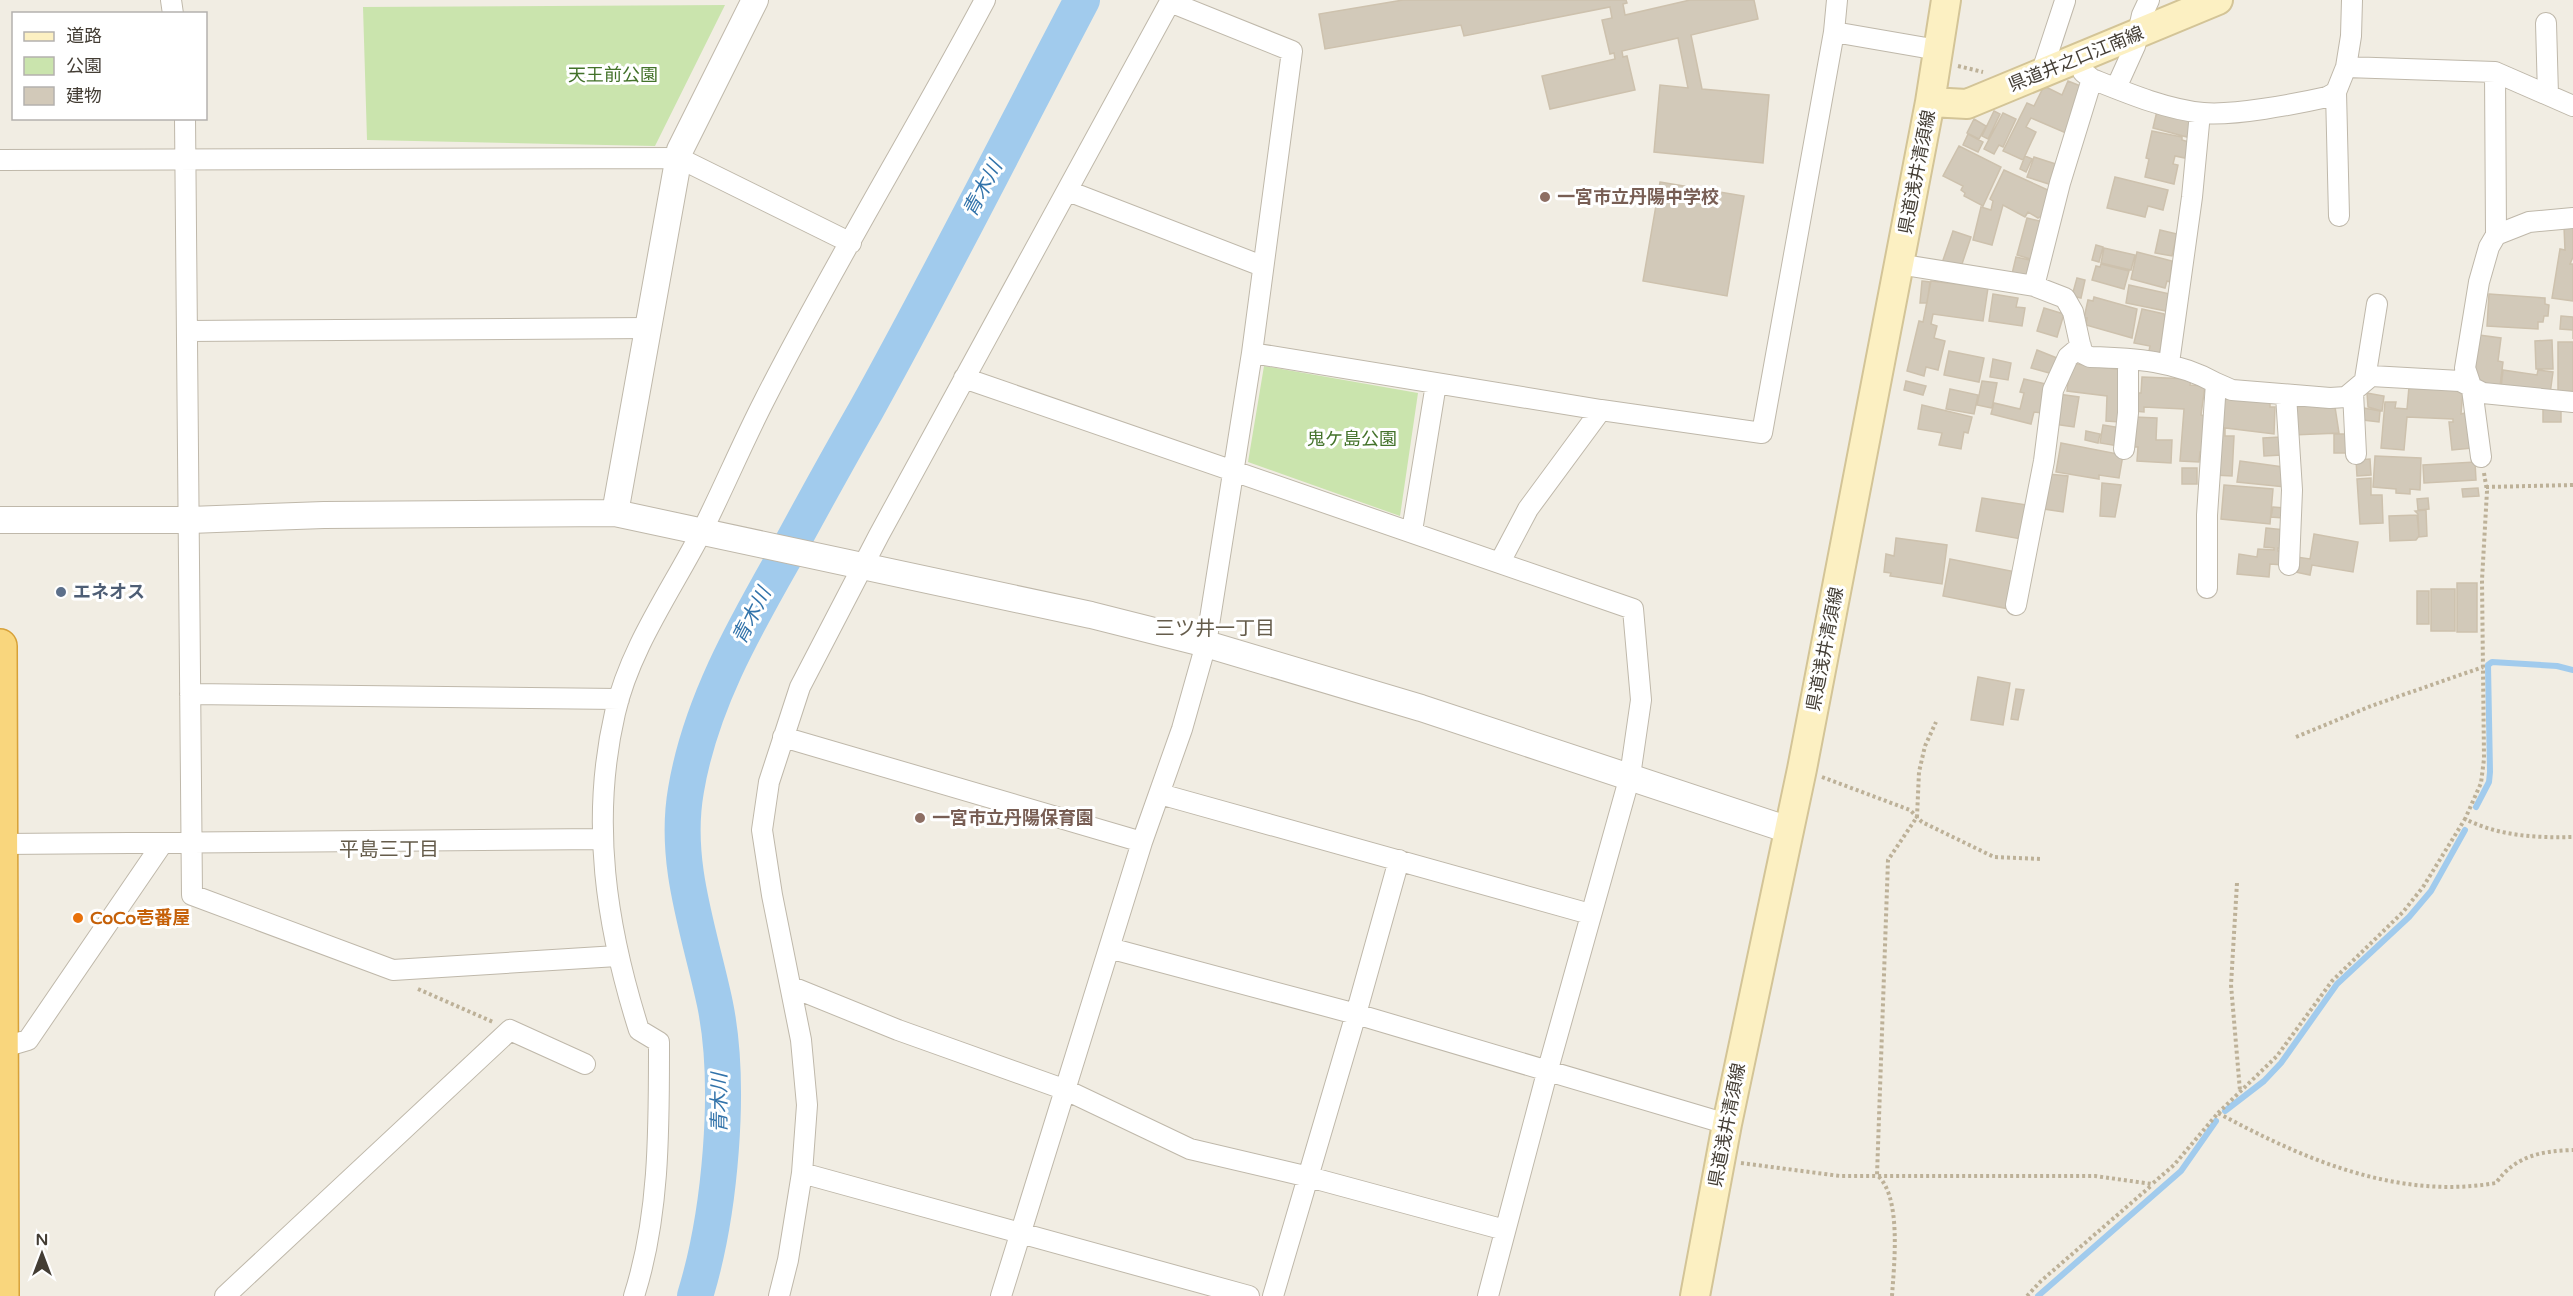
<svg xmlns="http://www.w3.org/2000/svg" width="2573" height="1296" viewBox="0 0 2573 1296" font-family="'Varela Round','Noto Sans JP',sans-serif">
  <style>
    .green { fill: #cae4ad }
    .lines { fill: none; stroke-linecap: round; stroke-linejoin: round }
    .stream { stroke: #a1cbed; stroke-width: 6 }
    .river { stroke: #a1cbed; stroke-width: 36 }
    .building { fill: #d2c9b9; stroke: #cdc1ad; stroke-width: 1.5 }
    .minor-casing { stroke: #bfb8aa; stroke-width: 22 }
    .tertiary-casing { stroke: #bfb8aa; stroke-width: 28 }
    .secondary-casing { stroke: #d3c497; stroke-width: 32 }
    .trunk-casing { stroke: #d7a138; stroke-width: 36 }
    .path { stroke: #bdb198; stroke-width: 4; stroke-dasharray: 3 3; stroke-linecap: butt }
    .minor { stroke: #fff; stroke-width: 20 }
    .tertiary { stroke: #fff; stroke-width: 26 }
    .secondary { stroke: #fcf0c2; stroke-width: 28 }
    .trunk { stroke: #f9d67d; stroke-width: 33 }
    .education-dot { fill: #8d6e63; stroke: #fff; stroke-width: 2 }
    .service-dot { fill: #5c6f8a; stroke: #fff; stroke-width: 2 }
    .food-dot { fill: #e8710a; stroke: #fff; stroke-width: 2 }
    .labels { text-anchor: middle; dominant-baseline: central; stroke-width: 6; stroke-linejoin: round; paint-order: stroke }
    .street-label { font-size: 18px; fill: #433d34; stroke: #fff }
    .park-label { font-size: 18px; fill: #43722a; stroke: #fff }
    .education-label { font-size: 18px; font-weight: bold; fill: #785e54; stroke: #fff; text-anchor: start }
    .service-label { font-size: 18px; font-weight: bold; fill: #4e5e75; stroke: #fff; text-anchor: start }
    .food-label { font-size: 18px; font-weight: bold; fill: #c56008; stroke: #fff; text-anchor: start }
    .water-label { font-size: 20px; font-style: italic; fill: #3273aa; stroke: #fff }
    .neighbourhood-label { font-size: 20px; fill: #655c4b; stroke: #fff }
  </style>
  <rect width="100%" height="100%" fill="#f1ede3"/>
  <path class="green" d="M725,5l-70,141 -288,-6 -4,-133z
    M1264,366l154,27 -18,123 -152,-54z"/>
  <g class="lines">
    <path class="stream" d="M2476,807l13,-25 1,-10 -2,-107 4,-3 65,4 16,4
      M2225,1111l39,-30 17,-18 56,-79 72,-67 22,-26 34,-61
      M2038,1296l143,-125 35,-50"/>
    <path class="river" d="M695,1296c25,-81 37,-209 20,-292 -15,-71 -42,-141 -29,-214 14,-84 57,-160 98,-232 27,-50 54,-99 82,-148 75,-135 144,-273 216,-410"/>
  </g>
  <path class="building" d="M1403,0h223l1,3 -4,1 2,11 65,-15h64l4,19 -67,16 11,54 67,6 -6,68 -109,-11 6,-67 28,3 -10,-50 -56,13 1,6 4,-1 8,34 -85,19 -8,-33 73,-17 -1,-6 -4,1 -8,-34 10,-2 -2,-11 -146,29 -3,-11 -136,24 -6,-35z
    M2068,81l15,6 -17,46 -35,-15 -5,9 10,5 -13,28 -20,-9 24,-48 7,3 10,-20 18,9z
    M1994,111l6,3 -12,25 -6,-3z
    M2157,111l35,8 -5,18 -34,-9z
    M2003,113l13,6 -13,28 -4,-2 -5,9 -10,-5z
    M1974,119l12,7 -7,13 -12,-6z
    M2152,131l30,6v3l7,2 -4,16 -10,-2 -2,8 5,1 -4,19 -29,-7 4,-18 -3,-1z
    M1968,134l15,8 -5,10 -15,-7z
    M1959,146l42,21 -18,39 -19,-10 1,-3 -4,-3 2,-4 -20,-10z
    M2025,156l7,3 -6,13 -6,-3z
    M2034,157l28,9 -7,20 -28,-9z
    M2004,170l46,21v8l-9,17 -3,2 -10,-6 -3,5 -22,-12 -11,40 -19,-5 8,-33 10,3 2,-9 -3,-2z
    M2115,177l53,13 -5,20 -15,-4 -3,11 -38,-9z
    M1660,182l84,14 -17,100 -84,-15z
    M2027,218l17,4 -10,38 -17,-5z
    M2564,227h9v30l-3,7h3v37l-21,-3 8,-49 5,1z
    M2160,230l17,4 -5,22 -17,-3z
    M1953,231l18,6 -10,30 -19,-4z
    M2096,245l7,2 -4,15 -7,-2z
    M2104,248l31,7 -4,15 -30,-7z
    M2137,252l35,9 -2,21 -3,-1 -2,7 -34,-9z
    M2016,257l18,4 -5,17 -17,-4z
    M2101,264l28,7 -5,18 -32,-9 4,-14 4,1z
    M2077,278l8,2 -4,18 -9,-2z
    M1922,281l8,1 -3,21h-7z
    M1931,281l57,7 -5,33 -50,-7 -2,10 6,2 -3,12 11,3 -7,29 -12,-3 -2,9 -17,-5 12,-50 4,1z
    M2129,285l41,9 -4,17 -40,-8z
    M1993,294l25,4 -2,9 9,1 -3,18 -33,-5z
    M2489,294l56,4v6l4,1 -1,11h-4l-1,6h-5v7l-51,-3z
    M2094,297l43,12 -5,29 -46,-13 1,-7h-3l4,-18 5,1z
    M2044,308l20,6 -7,23 -20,-6z
    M2142,309l22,5 1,4 -5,35 -11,-2 1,-5 -16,-3z
    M2561,316l12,1v22v-9l-13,-1z
    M2479,335l22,3 -3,23 5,1 -3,24 -27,-4z
    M2552,340l1,29h-17l-1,-28z
    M2558,342h15v49l-15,1z
    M2037,350l20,8 -4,16 -22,-6z
    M1949,351l35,7 -5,24 -35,-7z
    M1993,359l18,4 -3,17 -18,-3z
    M2070,363l53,7 -3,52 -14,-1 1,-25 -40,-5z
    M2503,370l34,5 1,-5 15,2 -3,22 -49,-6z
    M2142,377l49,2 -1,6 15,1 -4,29 4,1 -2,36h-3l-1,10 -19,-1 4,-52 -40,-2v5l-10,-1 1,-18h6z
    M2024,379l22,5 -4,29 -8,-1 -3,12 -40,-10 3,-11 26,6 4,-16 -4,-1z
    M1906,381l20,5 -3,9 -19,-5z
    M1982,381l15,2 -5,25 -15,-3z
    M2409,387l54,4 -2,23 4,-1 1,8 4,-1 2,28 -20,2 -3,-28h4v-3l-46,-2 -3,33 -23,-2 4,-46h11l-1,6 12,1z
    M1950,389l28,6 -4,19 -28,-5z
    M2367,393l17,3 -2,15 -14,-4z
    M2058,394l21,3 -5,30 -20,-3z
    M2223,399l47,2v6h5l-1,27 -56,-7z
    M1922,405l50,12 -4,16 -4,-1 -3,17 -22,-4 3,-12 -24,-4z
    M2325,405v3l10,-1 4,26 -46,2 -1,-28z
    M2364,408l16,3 -1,11 -16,-2z
    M2543,409h18v13h-18z
    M2134,417l23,1 -1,22h16l-1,23 -34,-2 1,-14h-6z
    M2103,425l19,3 -4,18 -18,-3z
    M2218,428h7v8h9l-2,40 -18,-1z
    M2086,431l14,3 -2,9 -13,-3z
    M2334,434h16v19h-16z
    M2281,437l1,18 -18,1 -1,-18z
    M2061,443l62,12 -4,23 -20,-3v4l-43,-7z
    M2375,456l46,2 -1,32 -10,-1v5l-14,-1v-4l-23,-2z
    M2370,459l1,16 -14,1 -1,-16z
    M2240,461l43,6 2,20 -48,-5z
    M2475,462l1,18 -52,3 -1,-18z
    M2182,468h15v16h-15z
    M2048,474l20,2 -5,36 -19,-3z
    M2371,478v17h11l1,28 -23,1 -3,-45z
    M2102,483l19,2 -6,32 -15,-1z
    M2224,485l49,4 -3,35 -49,-5z
    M2478,488l1,8 -16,1 -1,-8z
    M1982,498l45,7 -6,34 -45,-8z
    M2428,498l1,11 -11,1 -1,-11z
    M2273,507l11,1 -1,10 -12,-1z
    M2426,510l1,26 -8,1 -1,-23 -3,-3z
    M2417,515l2,21 -3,4 -26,1 -1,-25z
    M2266,528l19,2 -2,18h-5v3h7l-2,14 -13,-1 -1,13 -32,-3 2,-20 18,3 1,-8 16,1v-2l-10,-1z
    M2314,534l44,8 -5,30 -41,-7 -2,10 -15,-3 2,-15 13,2z
    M1896,538l51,7 -5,39 -52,-8 1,-3 -7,-1 2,-18 8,2z
    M1950,559l66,13 -7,37 -66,-13z
    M2457,583h20v49h-20z
    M2431,589h24v42h-24z
    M2417,591h12v33h-12z
    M1978,677l32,6 -7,42 -32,-5z
    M2016,689l8,1 -6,30 -7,-1z"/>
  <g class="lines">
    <defs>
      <path id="minor" d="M171,0l2,14
        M2352,0l-1,36 -5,31 149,5 78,34
        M2546,23l2,72
        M1834,32l104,18
        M2495,72l1,163
        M2041,74l24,-73
        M2092,79c35,14 73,30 111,34 30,3 93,-9 124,-16l9,-5 10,-25
        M2116,88l19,-42 7,-31 7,-15
        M2336,92l3,124
        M185,118l7,777 201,75 224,-14
        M0,160l679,-2 172,85
        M1068,191l194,75
        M1898,264l136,22 31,12 8,14 9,41 8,4c44,1 87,4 126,26l-9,132v73
        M2034,286l26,-103 32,-104 -9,-7
        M188,331l460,-3
        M1252,353l349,57 -73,99 -28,53
        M2169,363l23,-166 8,-84
        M964,378l669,231 8,91 -11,76 -82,293 -60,227
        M2365,379l12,-75
        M2216,383l16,7 98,8 16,-1 25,-21 89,5 23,12 90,9
        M2353,392l3,62
        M2286,395l6,95 -3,75
        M1601,410l161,23 72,-401 3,-32
        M2124,449l4,-36v-52
        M2481,457l-9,-68 -7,-21 14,-86 10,-35 7,-12 33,-13 44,-4
        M1412,531l24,-147
        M2016,605l28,-144 9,-71 15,-33 13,-11
        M190,694l429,5
        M783,737l359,105
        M1160,794l430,120
        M2,844l601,-5
        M1109,948l247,66 371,110
        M792,987l106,43 168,60 124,59 119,28 196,53
        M1,1048l27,-8 134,-196
        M802,1173l447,123
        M225,1296l285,-266 75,34
        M634,1296c26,-81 25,-170 25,-254l-20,-12c-33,-104 -49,-209 -24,-317 15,-66 58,-125 88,-184 21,-42 39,-85 61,-128 69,-136 149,-266 221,-401
        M779,1296l9,-36 14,-87 5,-68 -6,-65 -29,-145 -10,-65 7,-48 31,-95 79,-152 292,-535
        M1001,1296l141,-454 40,-113 24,-85 46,-291 40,-302 -122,-49
        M1273,1296l83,-282 43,-154"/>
      <path id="tertiary" d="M615,513l65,-363 75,-150
        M0,520h190l134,-5 291,-2 476,102 115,29 215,64 368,122"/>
      <path id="secondary" d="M1930,102l37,2 251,-104
        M1695,1296l32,-172 75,-355 128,-667 16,-102"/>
      <path id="trunk" d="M0,646l2,650"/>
    </defs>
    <use href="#minor" class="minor-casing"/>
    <use href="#tertiary" class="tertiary-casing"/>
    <use href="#secondary" class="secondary-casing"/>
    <use href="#trunk" class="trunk-casing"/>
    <path class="path" d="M1958,66l25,6
      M2484,473l3,18 -5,89 2,179 -3,24 -16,36c34,17 70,19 108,18
      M2486,487l87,-2
      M2296,737l75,-31 112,-39
      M1822,777l88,33 12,12 72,35 46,2
      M2237,883l-6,102 9,106
      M418,989l75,33
      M2218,1113l59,-57 55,-75 71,-69 20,-25 42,-68
      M1741,1163l99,13h255l57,8 22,-19 44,-52c85,46 179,87 278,70 19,-27 45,-32 77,-33
      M1892,1296c2,-31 10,-100 -15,-121l11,-315 29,-43 2,-45 6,-26 11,-24
      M2027,1296l14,-15 111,-96"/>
    <use href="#minor" class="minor"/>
    <use href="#tertiary" class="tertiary"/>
    <use href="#secondary" class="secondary"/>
    <use href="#trunk" class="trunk"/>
  </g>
  <g class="education-dot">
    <circle cx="1545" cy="197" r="6"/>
    <circle cx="920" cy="818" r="6"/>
  </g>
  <circle class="service-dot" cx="61" cy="592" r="6"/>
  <circle class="food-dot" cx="78" cy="918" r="6"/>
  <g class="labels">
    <g class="street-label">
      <text transform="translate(2076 59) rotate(-22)">県道井之口江南線</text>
      <text transform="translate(1917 172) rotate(-79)">県道浅井清須線</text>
      <text transform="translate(1825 649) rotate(-79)">県道浅井清須線</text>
      <text transform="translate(1727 1125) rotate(-79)">県道浅井清須線</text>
    </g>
    <g class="park-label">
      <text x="613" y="75">天王前公園</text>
      <text x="1352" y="439">鬼ケ島公園</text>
    </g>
    <g class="education-label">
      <text x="1557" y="197">一宮市立丹陽中学校</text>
      <text x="932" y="818">一宮市立丹陽保育園</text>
    </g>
    <g class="service-label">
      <text x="73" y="592">エネオス</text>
    </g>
    <g class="food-label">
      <text x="90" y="918">CoCo壱番屋</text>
    </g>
    <g class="water-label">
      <text transform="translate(983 189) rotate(-62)">青木川</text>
      <text transform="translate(752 616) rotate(-63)">青木川</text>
      <text transform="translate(720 1103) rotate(-90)">青木川</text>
    </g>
    <g class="neighbourhood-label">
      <text x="1215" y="629">三ツ井一丁目</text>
      <text x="389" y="850">平島三丁目</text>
    </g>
  </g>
  <rect x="12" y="12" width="195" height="108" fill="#ffffff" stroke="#b4b1ae" stroke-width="1.5"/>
  <rect x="24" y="32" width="30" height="9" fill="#fcf0c2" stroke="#b4b1ae" stroke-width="1.5"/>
  <text x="66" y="42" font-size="18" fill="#433d34">道路</text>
  <rect x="24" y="57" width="30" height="18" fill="#cae4ad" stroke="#b4b1ae" stroke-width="1.5"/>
  <text x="66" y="72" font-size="18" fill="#433d34">公園</text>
  <rect x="24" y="87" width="30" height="18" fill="#d2c9b9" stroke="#b4b1ae" stroke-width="1.5"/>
  <text x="66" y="102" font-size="18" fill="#433d34">建物</text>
  <g transform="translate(42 1254)" stroke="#ffffff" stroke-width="4.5" paint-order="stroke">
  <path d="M0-4.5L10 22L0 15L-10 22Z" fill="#433d34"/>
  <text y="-9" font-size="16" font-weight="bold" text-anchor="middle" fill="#433d34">N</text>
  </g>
</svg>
